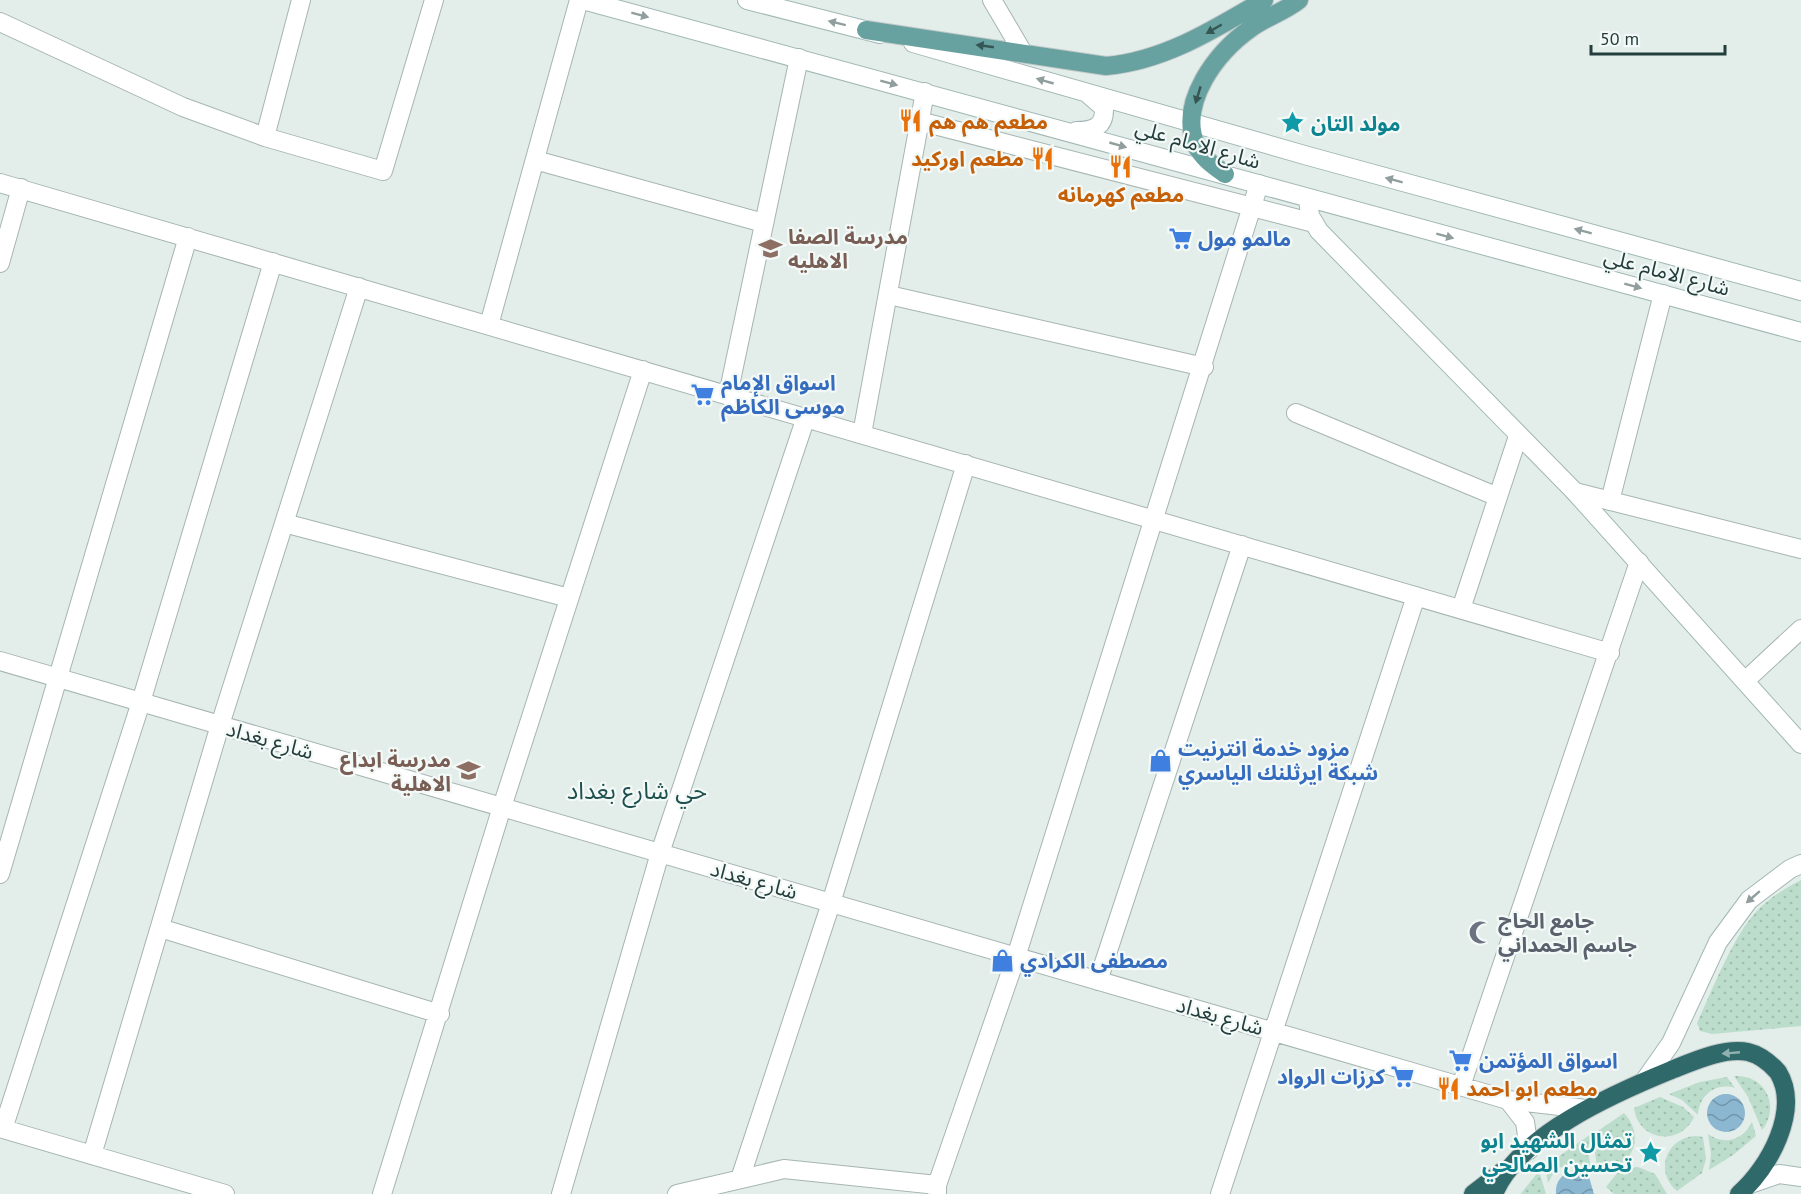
<svg xmlns="http://www.w3.org/2000/svg" width="1801" height="1194" viewBox="0 0 1801 1194" font-family="'PT Sans','Noto Sans Arabic',sans-serif">
  <style>
    .grass { fill: url(#grass-dots) }
    .water { fill: url(#water-waves) }
    .lines { fill: none; stroke-linecap: round; stroke-linejoin: round }
    .street-casing { stroke: #a6b5b3; stroke-width: 20 }
    .secondary-casing { stroke: #a1b8b5; stroke-width: 20 }
    .primary-casing { stroke: #c1c9c9; stroke-width: 20 }
    .highway-casing { stroke: #c1c9c9; stroke-width: 20 }
    .street { stroke: #fff; stroke-width: 18 }
    .secondary { stroke: #fff; stroke-width: 18 }
    .primary { stroke: #68a2a0; stroke-width: 18 }
    .highway { stroke: #2f696a; stroke-width: 18 }
    .oneway { fill: #919e9e }
    .oneway2 { fill: #345756 }
    .oneway3 { fill: #91b1b0 }
    .labels { text-anchor: middle; dominant-baseline: central; stroke-width: 4.5; stroke-linejoin: round; paint-order: stroke }
    .food-label { font-size: 21px; font-weight: bold; fill: #c56008; stroke: #f3f9f7; text-anchor: start }
    .culture-label { font-size: 21px; font-weight: bold; fill: #0d838f; stroke: #f3f9f7; text-anchor: start }
    .street-label { font-size: 21px; fill: #233e3d; stroke: #f3f9f7 }
    .education-label { font-size: 21px; font-weight: bold; fill: #785e54; stroke: #f3f9f7; text-anchor: start }
    .shop-label { font-size: 21px; font-weight: bold; fill: #366cbe; stroke: #f3f9f7; text-anchor: start }
    .worship-label { font-size: 21px; font-weight: bold; fill: #5b616d; stroke: #f3f9f7; text-anchor: start }
    .quarter-label { font-size: 24px; fill: #1f504f; stroke: #f3f9f7 }
  </style>
  <defs>
    <pattern id="grass-dots" width="8" height="8" patternUnits="userSpaceOnUse" patternTransform="scale(1.5)"><rect width="8" height="8" fill="#bcddcc"/><path d="M2 2h.1M6 6h.1" fill="none" stroke="#a1bfb0" stroke-width="1.8" stroke-linecap="round"/></pattern>
    <pattern id="water-waves" width="16" height="10" patternUnits="userSpaceOnUse" patternTransform="scale(1.5)"><rect width="16" height="10" fill="#8bb7d1"/><path d="M0 5q4-4 8 0t8 0" fill="none" stroke="#7196ab"/></pattern>
  </defs>
  <rect width="100%" height="100%" fill="#e3edea"/>
  <path class="grass" d="M1801,880v146l-89,8 -12,-3 -3,-8c15,-32 35,-85 59,-111 12,-13 29,-24 45,-32z
    M1734,1076c31,-2 47,30 28,54l-14,-33z
    M1727,1077l8,11c-19,-6 -36,7 -37,27l-16,-15 -13,-6 31,-12z
    M1660,1097l23,10 11,10c-14,30 -56,24 -60,-9z
    M1624,1113c23,24 7,60 -27,54l-3,-22 4,-14z
    M1752,1122l4,14 -23,19 -24,15 2,-16 -3,-20c17,12 35,6 44,-12z
    M1591,1134l-3,16 3,19c-16,-11 -35,-5 -43,14l-3,-17z
    M1695,1136l8,1 3,22 -4,14 -25,18c-23,-19 -11,-53 18,-55z
    M1638,1167l17,7 12,20h-53l-8,-7 13,-16z
    M1539,1171l7,23h-25l1,-2z"/>
  <path class="water" d="M1707 1113a19 19 0 1 1 38 0a19 19 0 1 1-38 0Z
    M1575,1171l14,6 5,17h-38c-1,-13 6,-21 19,-23z"/>
  <g class="lines">
    <defs>
      <path id="street" d="M992,0l30,51
        M0,22l183,85 82,30 118,34 51,-171
        M919,121l395,102
        M265,137l36,-137
        M535,160l229,63
        M0,183l1610,470
        M0,263l21,-75
        M889,295l315,72
        M489,325l90,-325
        M728,395l71,-337
        M1296,413l202,84
        M862,434l63,-342
        M1575,492l226,57
        M1610,501l53,-207
        M284,523l285,75
        M1461,609l57,-173
        M0,661l1508,439 78,9
        M1746,680l55,-51
        M0,874l188,-637
        M160,928l280,86
        M1098,981l144,-436
        M1461,1086l178,-524
        M1508,1100l17,22 4,28
        M0,1128l225,66
        M3,1129l138,-427 132,-440
        M92,1155l128,-430 139,-438
        M740,1179l91,-276 135,-439
        M382,1194l120,-387 141,-437
        M561,1194l99,-341 146,-436
        M677,1194l107,-25 153,16
        M937,1194v-9l79,-228 243,-773
        M1220,1194l196,-598"/>
      <path id="secondary" d="M583,0l1218,332
        M747,0l133,34
        M913,43l395,113 493,135
        M1076,131c17,0 29,-4 28,-23l-15,-13
        M1308,198l2,18 9,15 256,261 226,252
        M1645,1080l26,-37 47,-101 31,-42 41,-31 11,-5
        M1750,1184l29,-10 22,3"/>
      <path id="primary" d="M866,30l240,36c58,-5 109,-37 158,-66
        M1225,174c-11,-8 -23,-16 -29,-29 -18,-43 21,-93 55,-117 15,-11 33,-16 48,-28"/>
      <path id="highway" d="M1473,1194l30,-23
        M1494,1194c23,-58 121,-101 175,-123 23,-9 55,-24 79,-19 13,3 22,11 30,20 23,38 -9,96 -39,122"/>
    </defs>
    <use href="#street" class="street-casing"/>
    <use href="#secondary" class="secondary-casing"/>
    <use href="#primary" class="primary-casing"/>
    <use href="#highway" class="highway-casing"/>
    <use href="#street" class="street"/>
    <use href="#secondary" class="secondary"/>
    <use href="#primary" class="primary"/>
    <use href="#highway" class="highway"/>
  </g>
  <defs><path id="oneway-solid" d="M-6-.8H1V-3.2L6.5 0L1 3.2V.8H-6Z" transform="scale(1.5)"/></defs>
  <g class="oneway">
    <use href="#oneway-solid" transform="translate(640 15) rotate(15)"/>
    <use href="#oneway-solid" transform="translate(837 23) rotate(-166)"/>
    <use href="#oneway-solid" transform="translate(1045 81) rotate(-164)"/>
    <use href="#oneway-solid" transform="translate(889 83) rotate(15)"/>
    <use href="#oneway-solid" transform="translate(1118 145) rotate(16)"/>
    <use href="#oneway-solid" transform="translate(1394 180) rotate(-165)"/>
    <use href="#oneway-solid" transform="translate(1583 231) rotate(-165)"/>
    <use href="#oneway-solid" transform="translate(1445 236) rotate(15)"/>
    <use href="#oneway-solid" transform="translate(1633 286) rotate(15)"/>
    <use href="#oneway-solid" transform="translate(1753 897) rotate(139)"/>
  </g>
  <g class="oneway2">
    <use href="#oneway-solid" transform="translate(1214 29) rotate(150)"/>
    <use href="#oneway-solid" transform="translate(985 46) rotate(-172)"/>
    <use href="#oneway-solid" transform="translate(1198 95) rotate(107)"/>
  </g>
  <use class="oneway3" href="#oneway-solid" transform="translate(1731 1053) rotate(175)"/>
  <defs>
    <symbol id="restaurant-bare" viewBox="-9 -9 18 18"><path d="M-5-6h1v4h1v-4h1v4h1v-4h1v5L-1.5 .5V6h-2V.5L-5-1ZM5-6V6H3V1.5H1.5Q1.5-4 5-6Z" fill="#e8710a" stroke="#f3f9f7" stroke-width="2.5" paint-order="stroke"/></symbol>
    <symbol id="sight-bare" viewBox="-9 -9 18 18"><path d="M0-6L1.8-2.2L6-1.7L2.9 1.2L3.7 5.4L0 3.3L-3.7 5.4L-2.9 1.2L-6-1.7L-1.8-2.2Z" fill="#0f9aa8" stroke="#f3f9f7" stroke-width="2.5" paint-order="stroke"/></symbol>
    <symbol id="supermarket-bare" viewBox="-9 -9 18 18"><path d="M-6-5.5h2.5l.6 2H6L4.5 2H-2.5L-4.4-4H-6ZM-1.5 3.2a1.3 1.3 0 1 0 .1 0ZM3 3.2a1.3 1.3 0 1 0 .1 0Z" fill="#3f7fe0" stroke="#f3f9f7" stroke-width="2.5" paint-order="stroke"/></symbol>
    <symbol id="university-bare" viewBox="-9 -9 18 18"><path d="M0-5L7-2L0 1L-7-2ZM-4 1L0 2.5L4 1V4Q0 6-4 4Z" fill="#8d6e63" stroke="#f3f9f7" stroke-width="2.5" paint-order="stroke"/></symbol>
    <symbol id="shop-bare" viewBox="-9 -9 18 18"><path d="M-5-2.5h2.3a2.7 3.5 0 0 1 5.4 0H5L5.5 6h-11ZM-1.5-2.5h3a1.5 2.3 0 0 0-3 0Z" fill="#3f7fe0" stroke="#f3f9f7" stroke-width="2.5" paint-order="stroke"/></symbol>
    <symbol id="school-bare" viewBox="-9 -9 18 18"><path d="M0-5L7-2L0 1L-7-2ZM-4 1L0 2.5L4 1V4Q0 6-4 4Z" fill="#8d6e63" stroke="#f3f9f7" stroke-width="2.5" paint-order="stroke"/></symbol>
    <symbol id="mosque-bare" viewBox="-9 -9 18 18"><path d="M3.5-4.9A6 6 0 1 0 3.5 4.9A5 5 0 1 1 3.5-4.9Z" fill="#6b7280" stroke="#f3f9f7" stroke-width="2.5" paint-order="stroke"/></symbol>
  </defs>
  <g fill-rule="evenodd">
    <use href="#restaurant-bare" x="894" y="104" width="33" height="33"/>
    <use href="#sight-bare" x="1276" y="106" width="33" height="33"/>
    <use href="#restaurant-bare" x="1026" y="142" width="33" height="33"/>
    <use href="#restaurant-bare" x="1104" y="150" width="33" height="33"/>
    <use href="#supermarket-bare" x="1164" y="222" width="33" height="33"/>
    <use href="#university-bare" x="754" y="232" width="33" height="33"/>
    <use href="#supermarket-bare" x="686" y="378" width="33" height="33"/>
    <use href="#shop-bare" x="1144" y="744" width="33" height="33"/>
    <use href="#school-bare" x="452" y="754" width="33" height="33"/>
    <use href="#mosque-bare" x="1464" y="916" width="33" height="33"/>
    <use href="#shop-bare" x="986" y="944" width="33" height="33"/>
    <use href="#supermarket-bare" x="1444" y="1044" width="33" height="33"/>
    <use href="#supermarket-bare" x="1386" y="1060" width="33" height="33"/>
    <use href="#restaurant-bare" x="1432" y="1072" width="33" height="33"/>
    <use href="#sight-bare" x="1634" y="1136" width="33" height="33"/>
  </g>
  <g class="labels">
    <g class="food-label">
      <text x="929" y="121">مطعم هم هم</text>
      <text x="1024" y="158" text-anchor="end">مطعم اوركيد</text>
      <text x="1121" y="194" text-anchor="middle">مطعم كهرمانه</text>
      <text x="1466" y="1088">مطعم ابو احمد</text>
    </g>
    <g class="culture-label">
      <text x="1311" y="123">مولد التان</text>
      <text x="1632" y="1140" text-anchor="end">تمثال الشهيد ابو<tspan x="1632" dy="24">تحسين الصالحي</tspan></text>
    </g>
    <g class="street-label">
      <text transform="translate(1198 144) rotate(16)">شارع الامام علي</text>
      <text transform="translate(1667 272) rotate(15)">شارع الامام علي</text>
      <text transform="translate(270 740) rotate(16)">شارع بغداد</text>
      <text transform="translate(754 880) rotate(16)">شارع بغداد</text>
      <text transform="translate(1220 1016) rotate(16)">شارع بغداد</text>
    </g>
    <g class="education-label">
      <text x="788" y="236">مدرسة الصفا<tspan x="788" dy="24">الاهليه</tspan></text>
      <text x="451" y="759" text-anchor="end">مدرسة ابداع<tspan x="451" dy="24">الاهلية</tspan></text>
    </g>
    <g class="shop-label">
      <text x="1198" y="238">مالمو مول</text>
      <text x="721" y="382">اسواق الإمام<tspan x="721" dy="24">موسى الكاظم</tspan></text>
      <text x="1178" y="748">مزود خدمة انترنيت<tspan x="1178" dy="24">شبكة ايرثلنك الياسري</tspan></text>
      <text x="1020" y="960">مصطفى الكرادي</text>
      <text x="1479" y="1060">اسواق المؤتمن</text>
      <text x="1385" y="1076" text-anchor="end">كرزات الرواد</text>
    </g>
    <g class="worship-label">
      <text x="1498" y="920">جامع الحاج<tspan x="1498" dy="24">جاسم الحمداني</tspan></text>
    </g>
    <g class="quarter-label">
      <text x="637" y="790">حي شارع بغداد</text>
    </g>
  </g>
  <path d="M1591 45v9h134v-9" fill="none" stroke="#233e3d" stroke-width="3"/>
  <text x="1600" y="45" font-size="18" fill="#233e3d" stroke="#f3f9f7" stroke-width="4.5" paint-order="stroke">50 m</text>
</svg>
